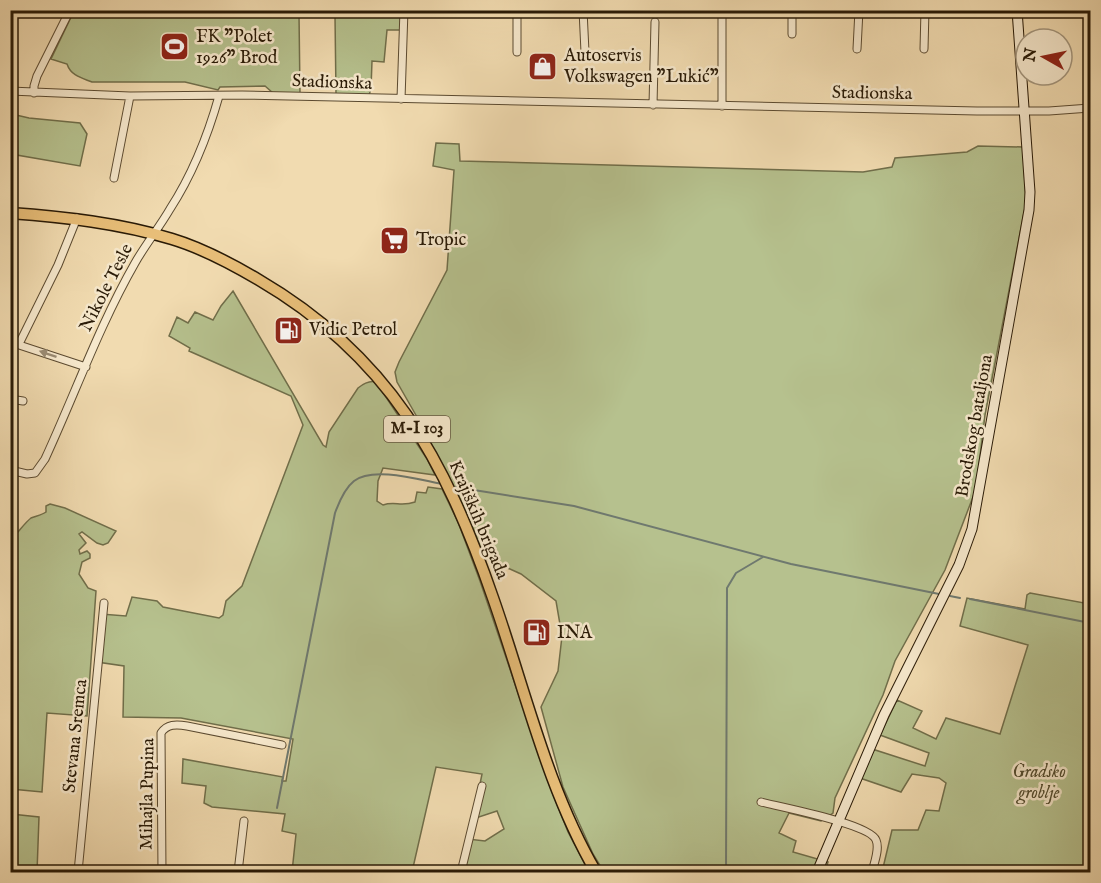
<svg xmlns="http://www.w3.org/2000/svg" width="1101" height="883" viewBox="0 0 1101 883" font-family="'IM FELL English',serif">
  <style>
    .green { fill: #b6c18e; stroke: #706e4a; stroke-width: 1.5 }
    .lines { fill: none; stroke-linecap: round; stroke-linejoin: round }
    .stream { stroke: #6f796f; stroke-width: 2 }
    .street-casing { stroke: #5b4a30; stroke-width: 9 }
    .secondary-casing { stroke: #291a06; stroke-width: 11 }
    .primary-casing { stroke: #291a06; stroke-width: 13 }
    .street { stroke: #f6e8cc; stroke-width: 7 }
    .secondary { stroke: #f6e8cc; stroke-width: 9 }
    .primary { stroke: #e8be78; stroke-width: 10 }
    .oneway { fill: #9a8b73 }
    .labels { text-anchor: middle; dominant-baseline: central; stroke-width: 5; stroke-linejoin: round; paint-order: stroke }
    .shield { fill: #f6e8cc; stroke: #665841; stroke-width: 1.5 }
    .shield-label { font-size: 16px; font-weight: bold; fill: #291a06 }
    .poi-label { font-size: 18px; fill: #291a06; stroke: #f6e8cc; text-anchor: start }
    .street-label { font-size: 18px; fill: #291a06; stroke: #f6e8cc }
    .park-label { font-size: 18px; font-style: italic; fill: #534c2f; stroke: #f6e8cc }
  </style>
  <rect width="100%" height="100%" fill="#f1dbb0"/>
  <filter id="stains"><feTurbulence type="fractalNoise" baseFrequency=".00333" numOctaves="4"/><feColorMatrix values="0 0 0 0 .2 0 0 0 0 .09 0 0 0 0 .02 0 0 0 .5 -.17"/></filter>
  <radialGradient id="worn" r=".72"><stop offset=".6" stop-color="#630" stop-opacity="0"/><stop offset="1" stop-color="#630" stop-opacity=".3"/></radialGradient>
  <path class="green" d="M74,11h327l-1,19h-13l-3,32 -12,-1 -1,28 -2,6 -33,-1 -1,-78 -36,-2 1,79h-27l-8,-7 -45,1 -2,3 -33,-8h-93c-10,-4 -21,-6 -25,-18l-16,-5z
    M16,115l13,3 51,5 7,11 -7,32 -69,-12v-26z
    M436,143l23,1 1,17 403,11 29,-5 3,-9 72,-6 11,-6 45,1 3,55 -41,213 -9,74 -31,81 -50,91 -12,34 -48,103 -2,15 -12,8 -32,-8 -10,20 17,8 -3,11 35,10 -3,10h-221l-11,-18 -30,-67 -22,-80 17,-36 4,-35 -6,-35 -35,-27 -38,-17 -28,-67 -38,-73 -20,-35 -2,-10 4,-10 48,-92 7,-100 -21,-4z
    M233,291l90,154 3,2 3,-15 29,-44c5,-4 11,-8 18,-6l51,77 8,16 -52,-7 -5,13 -1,20 6,4c12,-4 18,2 32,-3l2,-10 9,1 2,-6 14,2 16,33 22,59 69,203 19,48 21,40h-127l6,-33 17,2 19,-12 -7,-18 -24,8 9,-45 -46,-7 -24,105h-120l4,-38 -14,-3 3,-17 -73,-7 -8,-4 2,-17 -24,-3 1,-24 100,18 -1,4h4l7,-42 -112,-21 -58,-1 1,-51 -27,-4 4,-48 25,2 6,-19 25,4 6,6 56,11 4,-3 3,-14 16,-15 61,-161 -12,-29 -102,-45 1,-3 -21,-12 8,-19 11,6 7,-11 18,8 8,-14z
    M50,504l15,4 51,23 -8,12 -5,2 -6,-2 -15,-11 -3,2 7,9 -7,7 1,4 7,-3 3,3v4l-8,4 -3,12 9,14 8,3 -9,125 -40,-3 -5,79 -31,-3v-247c2,-5 16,-21 20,-24 5,-2 11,-3 15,-6v-6z
    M1030,593l60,11v268h-208l10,-42h26l8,-20 13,1 7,-28 -7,-5 -27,-4 -11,18 -47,-16 18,-27 53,17 4,-13 -49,-18 17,-35 25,11 -9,17 23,11 10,-21 54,16 28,-89 -68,-19 7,-28 58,11 2,-14z
    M11,814l28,3 -2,55h-26z"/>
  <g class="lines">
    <path class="stream" d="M455,487l119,19 217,58 148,30
      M950,596l10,2
      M970,599l120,24
      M277,808l58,-295c4,-11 10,-25 19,-32 19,-15 66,-1 88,3
      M726,872l1,-284 9,-15 27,-16"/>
    <defs>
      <path id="street" d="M583,10l2,42
        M722,10v96
        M1090,10v5
        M792,34v-24
        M857,49l2,-39
        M924,49l1,-39
        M517,52v-42
        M10,91l120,5 112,-1 735,16h72l41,-3
        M34,93v-7l3,-10 33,-66
        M401,99l3,-89
        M653,105l2,-83
        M114,178l16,-82
        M10,342l76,25
        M19,344l39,-79 19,-47
        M10,399l13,2
        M10,470l17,4 8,-1 10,-14c30,-65 54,-133 90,-196 10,-18 24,-35 35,-54 22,-34 38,-74 49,-113
        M761,802c20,5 109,22 115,38 4,9 -2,23 -4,32
        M78,872l26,-269
        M162,872l-1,-139c6,-9 15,-9 26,-7l95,19
        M238,872l6,-51
        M461,872l21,-86"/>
      <path id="secondary" d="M817,872l67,-157 75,-150 13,-36 57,-319 1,-18 -13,-182"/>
      <path id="primary" d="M10,213c55,4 109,10 162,26 30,9 60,25 87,41 130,76 186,179 234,318 32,91 54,190 103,274"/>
    </defs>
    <use href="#street" class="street-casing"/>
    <use href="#secondary" class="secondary-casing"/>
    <use href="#primary" class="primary-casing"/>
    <use href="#street" class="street"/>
    <use href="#secondary" class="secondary"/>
    <use href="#primary" class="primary"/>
  </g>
  <defs><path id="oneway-solid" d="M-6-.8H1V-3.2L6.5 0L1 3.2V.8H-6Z" transform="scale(1.5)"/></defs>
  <use class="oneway" href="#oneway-solid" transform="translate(48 354) rotate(-161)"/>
  <defs>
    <symbol id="stadium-square" viewBox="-11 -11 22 22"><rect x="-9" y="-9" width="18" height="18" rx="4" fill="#8f2418" stroke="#f6e8cc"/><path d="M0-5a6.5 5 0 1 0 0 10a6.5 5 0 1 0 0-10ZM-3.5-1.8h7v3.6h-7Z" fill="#fff"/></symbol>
    <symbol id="shop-square" viewBox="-11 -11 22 22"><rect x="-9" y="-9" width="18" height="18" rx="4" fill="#8f2418" stroke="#f6e8cc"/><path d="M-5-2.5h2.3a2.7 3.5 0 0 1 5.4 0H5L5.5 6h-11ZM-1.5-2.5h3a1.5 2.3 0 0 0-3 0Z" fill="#fff"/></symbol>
    <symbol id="supermarket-square" viewBox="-11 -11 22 22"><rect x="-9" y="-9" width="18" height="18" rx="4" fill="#8f2418" stroke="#f6e8cc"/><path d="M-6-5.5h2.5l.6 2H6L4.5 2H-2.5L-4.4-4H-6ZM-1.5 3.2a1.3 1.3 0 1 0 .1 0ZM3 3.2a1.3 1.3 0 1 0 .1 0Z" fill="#fff"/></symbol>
    <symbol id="fuel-square" viewBox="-11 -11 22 22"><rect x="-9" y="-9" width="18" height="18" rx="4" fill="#8f2418" stroke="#f6e8cc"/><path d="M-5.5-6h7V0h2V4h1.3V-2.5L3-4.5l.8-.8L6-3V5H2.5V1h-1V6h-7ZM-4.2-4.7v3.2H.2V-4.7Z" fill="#fff"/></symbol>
  </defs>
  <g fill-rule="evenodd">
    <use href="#stadium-square" x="158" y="30" width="33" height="33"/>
    <use href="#shop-square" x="526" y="50" width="33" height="33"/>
    <use href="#supermarket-square" x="378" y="224" width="33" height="33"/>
    <use href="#fuel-square" x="272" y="314" width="33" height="33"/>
    <use href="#fuel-square" x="520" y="616" width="33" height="33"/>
  </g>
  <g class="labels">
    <rect class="shield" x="384" y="416" width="66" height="26" rx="4.5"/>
    <g class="shield-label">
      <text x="417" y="429">M-I 103</text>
    </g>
    <g class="poi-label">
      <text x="196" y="37">FK "Polet<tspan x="196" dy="21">1926" Brod</tspan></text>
      <text x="564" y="56">Autoservis<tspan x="564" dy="21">Volkswagen "Lukić"</tspan></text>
      <text x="416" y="240">Tropic</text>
      <text x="309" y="330">Vidic Petrol</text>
      <text x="557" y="633">INA</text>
    </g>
    <g class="street-label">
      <text transform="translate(332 83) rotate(2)">Stadionska</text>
      <text transform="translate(872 94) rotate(1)">Stadionska</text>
      <text transform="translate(107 288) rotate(-63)">Nikole Tesle</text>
      <text transform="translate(975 426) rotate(-80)">Brodskog bataljona</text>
      <text transform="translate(478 520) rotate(67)">Krajiških brigada</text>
      <text transform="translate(76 736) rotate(-84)">Stevana Sremca</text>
      <text transform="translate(148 794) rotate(-89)">Mihajla Pupina</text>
    </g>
    <g class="park-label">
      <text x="1039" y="772">Gradsko<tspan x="1039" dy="21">groblje</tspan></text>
    </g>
  </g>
  <rect width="1101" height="883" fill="none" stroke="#f1dbb0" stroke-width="36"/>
  <rect x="12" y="12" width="1077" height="859" fill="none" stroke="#291a06" stroke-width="3"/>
  <rect x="18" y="18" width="1065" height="847" fill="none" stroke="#291a06" stroke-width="1.5"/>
  <g transform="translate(1044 57) rotate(279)"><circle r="28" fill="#f6e8cc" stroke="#a4967d" stroke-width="1.5"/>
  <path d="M0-4.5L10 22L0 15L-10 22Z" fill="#8f2418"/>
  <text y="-9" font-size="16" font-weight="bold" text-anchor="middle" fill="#291a06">N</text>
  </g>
  <rect width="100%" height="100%" filter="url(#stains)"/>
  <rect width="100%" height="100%" fill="url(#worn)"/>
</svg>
